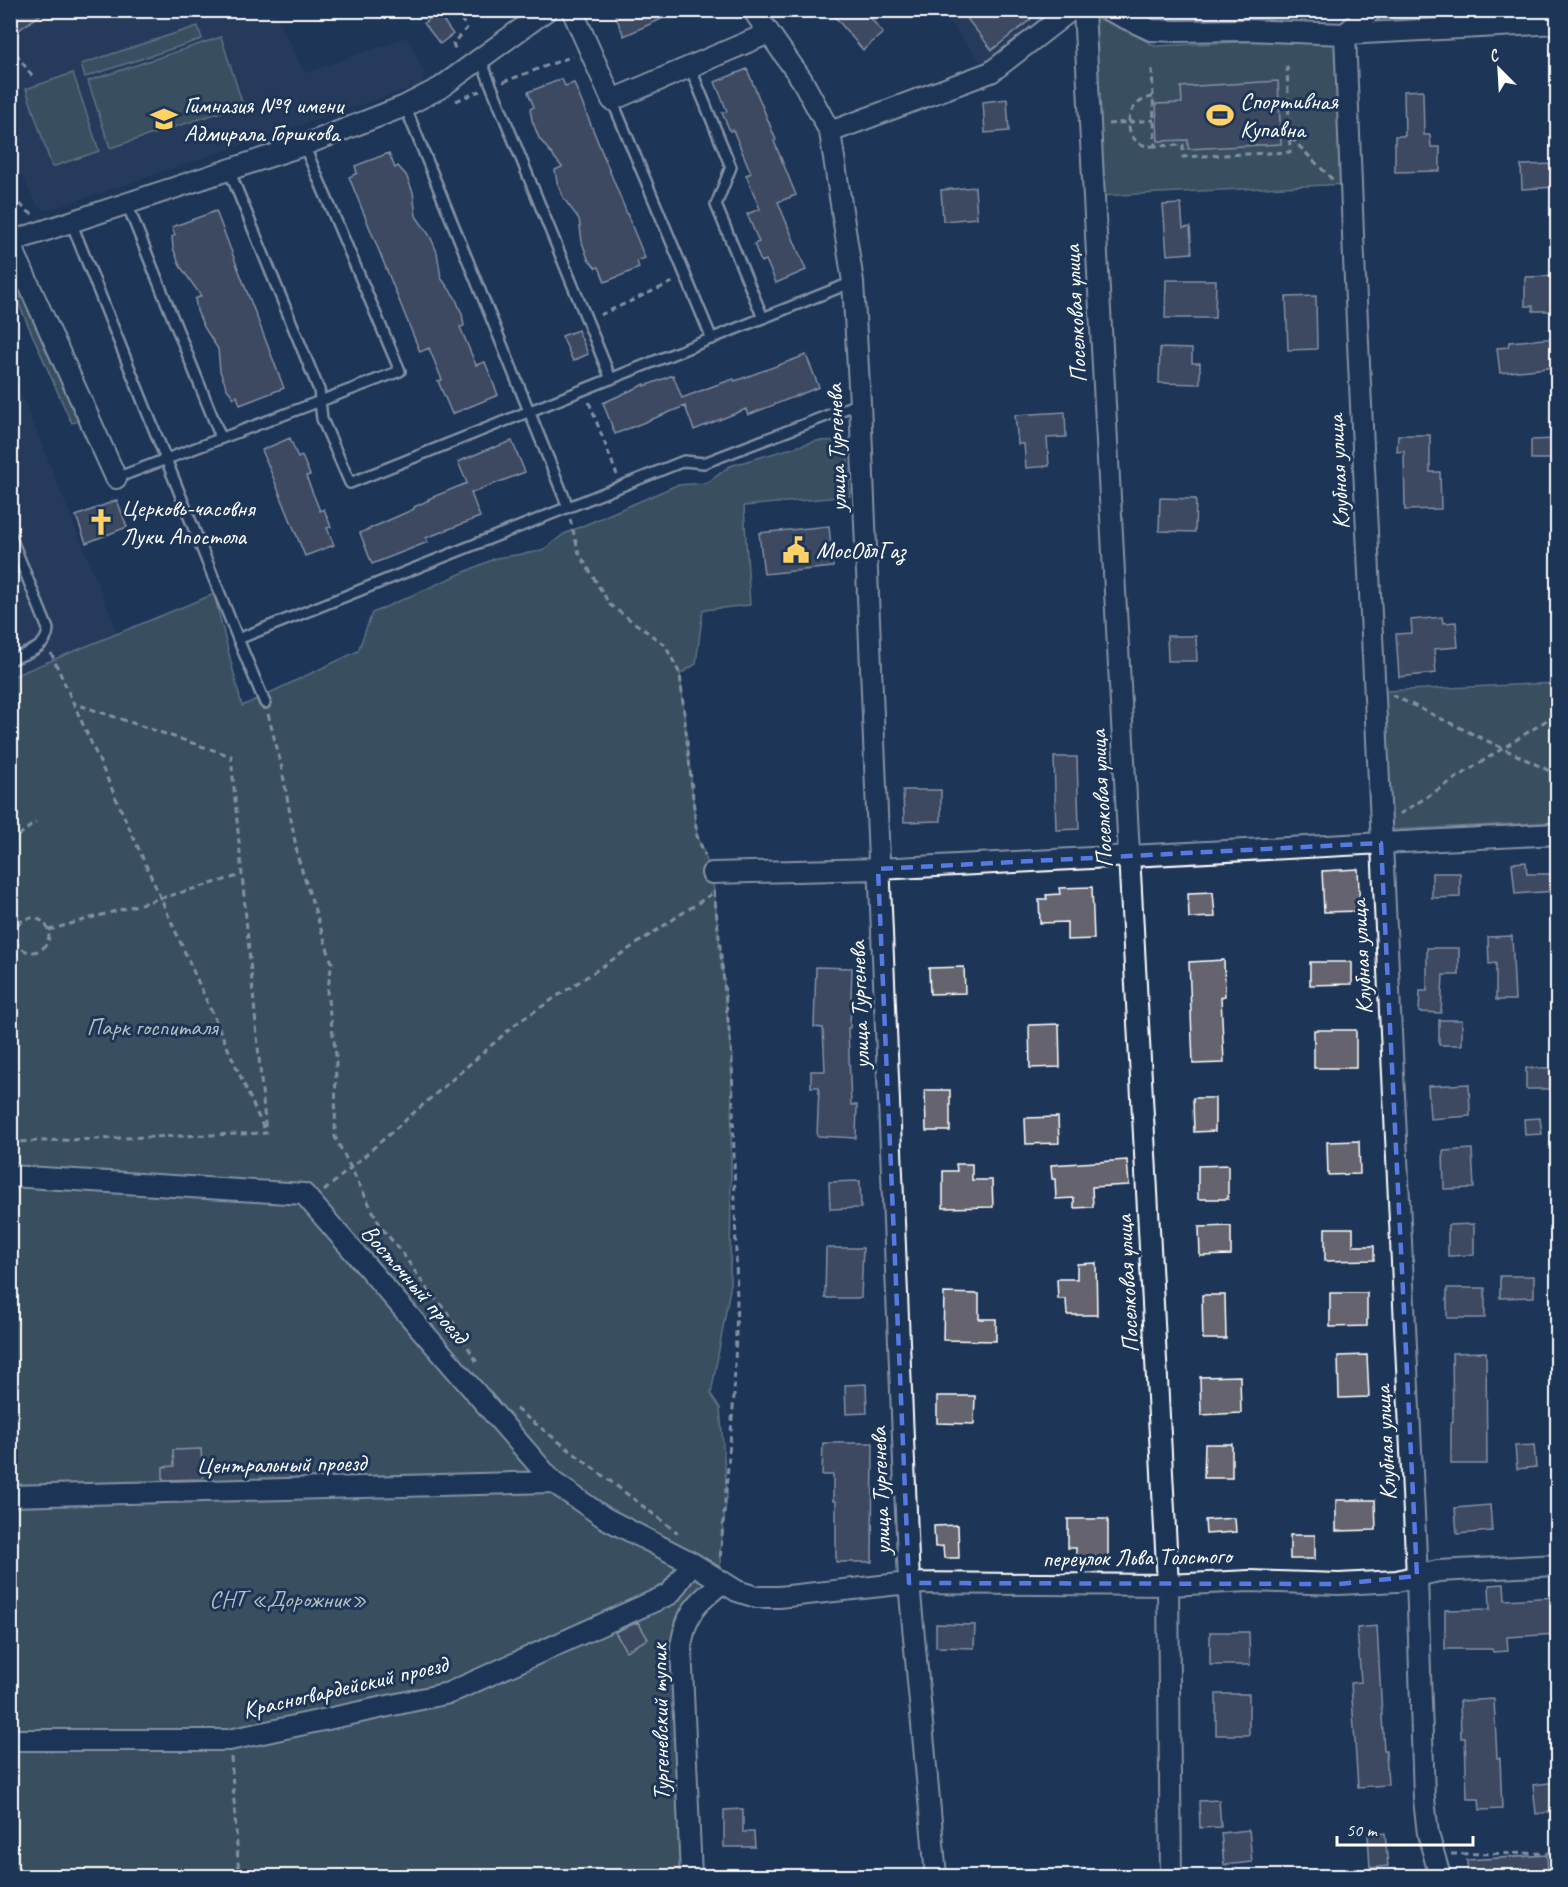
<svg xmlns="http://www.w3.org/2000/svg" width="1568" height="1887" viewBox="0 0 1568 1887" font-family="Caveat,sans-serif">
  <style>
    .built { fill: #33435e }
    .green { fill: #5b706c; stroke: #adb8b6; stroke-width: 1.5 }
    .building { fill: #65646e; stroke: #fff; stroke-width: 1.5 }
    .lines { fill: none; stroke-linecap: round; stroke-linejoin: round }
    .lane-casing { stroke: #fff; stroke-width: 14 }
    .street-casing { stroke: #fff; stroke-width: 24 }
    .path { stroke: #fff; stroke-width: 3; stroke-dasharray: 6 4.5; stroke-linecap: butt }
    .lane { stroke: #1d3557; stroke-width: 9 }
    .street { stroke: #1d3557; stroke-width: 20 }
    .marked { fill: none; stroke: #567ae2; stroke-width: 4.5; stroke-dasharray: 12 8; stroke-linejoin: round }
    .labels { text-anchor: middle; dominant-baseline: central; stroke-width: 6; stroke-linejoin: round; paint-order: stroke }
    .poi-label { font-size: 24px; fill: #fff; stroke: #1d3557; text-anchor: start }
    .street-label { font-size: 24px; fill: #fff; stroke: #1d3557 }
    .park-label { font-size: 24px; fill: #b5bfbd; stroke: #1d3557 }
  </style>
  <rect width="100%" height="100%" fill="#1d3557"/>
  <filter id="ink" filterUnits="userSpaceOnUse"><feTurbulence type="fractalNoise" baseFrequency=".0167" numOctaves="2"/><feDisplacementMap in="SourceGraphic" scale="12" xChannelSelector="R" yChannelSelector="G"/><feConvolveMatrix kernelMatrix="1 2 1 2 8 2 1 2 1" color-interpolation-filters="sRGB"/></filter>
  <g filter="url(#ink)">
    <path class="built" d="M10,11h263l32,62 102,-36 17,34 -2,13 -375,127 -10,-5 -26,-51z
      M941,11h112l-70,54z
      M10,366l108,267 -107,44h-1z"/>
    <path class="green" d="M1380,11h177v6l-188,5z
      M1090,16l30,10 35,20 186,-9 7,147 -250,12z
      M198,26l4,13 -117,38 -4,-13z
      M221,37l22,68 -133,43 -22,-67z
      M73,73l26,78 -47,16 -26,-78z
      M21,297l4,3 53,118 -2,4 -4,1 -2,-3 -53,-120z
      M847,440l3,56 -106,10 6,99 -47,5 -7,54 -16,10 17,162 15,37 20,184 -2,232 -19,105 9,14 7,86 -7,59 1,27 -33,37 3,259h-680v-1199l203,-83 28,112 116,-55 14,-38 124,-55 46,-7 22,-17 113,-49 30,-2 23,-17 86,-25z
      M1557,683v139l-166,8 -7,-139z"/>
    <path class="building" d="M10,10h37l-37,26z
      M613,10h68l-57,26z
      M829,10h35l19,23 -20,17z
      M960,10h64l7,9 -39,31z
      M437,12l16,22 -13,10 -16,-21z
      M747,69l29,71 -2,1 22,54 -18,7 28,68 -30,13 -10,-23 -5,2 -7,-18 5,-2 -12,-28 13,-5 -14,-34 5,-2 -18,-43 -3,1 -8,-18 5,-2 -12,-29z
      M562,79l3,7 9,-3 71,175 -8,3 2,7 -34,14 -6,-15 -3,1 -8,-9 -6,-17 -3,-23 -15,-20 -7,-17 -2,-12 7,-3 -23,-29 -7,-18 -2,-11 4,-2 -6,-15z
      M1278,81l3,63 -93,5v-9l-30,1 -2,-37 26,-1 -1,-16z
      M1423,90l1,45h6l1,12h9v24l-45,1v-36h10l-1,-45z
      M1007,99l2,32 -24,2 -2,-31z
      M389,153l6,15 3,-2 8,9 7,17 3,24 14,20 7,16 4,26 14,19 7,17 2,12 -4,1 16,38 9,-3 13,33 -46,19 -14,-33 4,-1 -13,-32 -9,4 -71,-175 8,-4 -2,-7z
      M1557,164v23l-35,2 -1,-24z
      M975,187l2,31 -34,3 -2,-31z
      M1181,204l2,24 7,-1 2,26 -25,2 -4,-50z
      M216,211l68,177 -44,17 -3,-9 -3,2 -7,-9 -7,-18 -2,-22 -14,-22 -7,-16 -2,-12 6,-3 -21,-30 -7,-18 -1,-11 3,-2 -3,-8z
      M1557,276v35h-24v-5h-8v-29z
      M1166,280h50l-1,38h-50z
      M1316,296l1,53 -29,1 -2,-53z
      M578,330l10,24 -15,7 -11,-25z
      M1557,338v29l-57,6 -3,-25 11,-1 1,-5z
      M1160,348l32,1v14h8v21l-41,-1z
      M806,355l13,32 -71,28 -2,-6 -52,21 -9,-24 -70,28 -12,-31 42,-19v2l28,-11 9,23 34,-13 18,-6 1,2z
      M1065,412l1,25 -19,1 2,28 -23,2 -2,-24h-6l-3,-29z
      M1398,435h32v37h10l1,37 -36,1 -1,-59 -7,1z
      M290,438l8,20 4,-2 8,19 -4,1 14,35 4,-2 7,18 -4,1 7,17 -29,11 -43,-106z
      M1557,439v20h-26v-19z
      M512,441l13,31 -54,21 9,24 -54,21 2,4 -56,22 -12,-31 54,-24v-2l15,-7 -1,-1 39,-16 -9,-21 35,-15v1z
      M1160,498l36,1 -1,33 -36,-1z
      M117,500l10,27 -41,16 -10,-27z
      M829,526l4,41 -69,7 -5,-41z
      M1442,617l1,6 13,-1 2,25 -24,2 2,24 -37,4 -3,-43 16,-1 -1,-13z
      M1167,636h29l1,25h-29z
      M1054,757h23l2,72 -23,1z
      M903,790h38v31l-37,1z
      M1526,862l1,12h30v17l-42,3 -3,-31z
      M1358,869l2,42 -36,1 -2,-41z
      M1432,873h28v24l-28,1z
      M1092,887l2,52 -27,1v-18l-27,1 -1,-24h8l-1,-4 14,-1 -1,-6z
      M1213,892l2,25 -26,1 -1,-25z
      M1512,936l3,64h-19v-37l-7,1 -1,-27z
      M1427,948h32v27h-16l-2,38 -22,-1 1,-21h7z
      M1224,960l1,36 -4,1 3,66 -31,1 -4,-102z
      M1310,962h42v22l-42,1z
      M816,967l36,1 -2,60h-2l3,77h6l-1,33 -39,-2 2,-49h-8v-16h14l-2,-43 -9,-1z
      M964,967l1,26 -35,1 -1,-26z
      M1439,1020h23v25h-23z
      M1059,1024l1,43 -30,1 -1,-43z
      M1314,1030h42v38h-42z
      M1526,1068h24v21h-24z
      M1469,1084l1,32 -40,3 -2,-33z
      M925,1090h25v41h-24z
      M1193,1098h22v33l-21,1z
      M1058,1117l1,26 -33,1 -1,-26z
      M1540,1118l2,16 -17,1 -1,-16z
      M1359,1141l1,33 -32,1 -1,-33z
      M1472,1149l2,39 -30,1 -1,-38z
      M1127,1160l2,25 -37,2 1,20 -19,1v-10l-18,1 -1,-20h-3l-1,-14z
      M956,1164h16v16h20l1,27 -50,1v-37h14z
      M1228,1165v34h-30v-33z
      M860,1181l1,27 -31,1 -1,-27z
      M1474,1224v31l-26,1v-31z
      M1231,1226v29l-31,1 -1,-29z
      M1325,1228h28v18h21v14l-49,1z
      M826,1248h37l-2,50h-36z
      M1096,1263l1,52h-30l-1,-16h-8l-1,-20h20v-15z
      M1500,1276h34v21l-34,1z
      M1447,1288h38v30h-38z
      M944,1293l35,1v25h17v22l-53,-1z
      M1330,1293h37v33l-37,1z
      M1202,1295h23l1,44h-23z
      M1486,1352l1,112h-36v-42h2l-1,-69z
      M1367,1355l2,42 -30,1 -1,-42z
      M1240,1376l1,37 -40,2 -1,-38z
      M866,1384l1,29 -21,1 -1,-29z
      M937,1396h38l-1,28 -37,-1z
      M823,1443h50l-1,119h-36v-61h-3v-26h-11z
      M1205,1444h27v34h-28z
      M1534,1445l2,22 -19,2 -2,-23z
      M201,1449l2,30 -40,1v-13l11,-1 -1,-16z
      M1336,1500h39l1,30 -40,1z
      M1490,1505l2,26 -35,3 -2,-26z
      M1235,1518l1,14 -30,2 -1,-14z
      M1068,1519h40v38h-32v-9h-8z
      M958,1525l1,33h-15l-1,-12 -8,1 -1,-21z
      M1290,1535h25v24h-25z
      M1504,1584l1,16 52,-3v37l-50,3 1,14 -15,1 -1,-3h-47v-39l45,-1 -1,-24z
      M638,1622l10,17 -22,12 -11,-19z
      M936,1624l39,1 -1,23 -38,-1z
      M1377,1626l7,125h2l2,34 -30,2 -7,-104 10,-1 -4,-54z
      M1210,1632h39l1,33h-40z
      M1216,1694h33v41h-33z
      M1494,1699l3,59h3l2,51 -22,1 -1,-11h-12l-2,-61h-4l-1,-37z
      M1557,1782v29l-21,3 -3,-29z
      M1219,1800l2,27 -21,1 -1,-27z
      M743,1809v23h11l1,15h-31v-37z
      M1249,1830l3,32 -28,3 -3,-32z
      M1385,1833l3,33 -18,2 -2,-33z
      M1547,1855l1,21h-80l-1,-16z"/>
    <g class="lines">
      <defs>
        <path id="lane" d="M480,58l131,321
          M690,67l41,100 -15,38 47,113
          M612,100l100,239
          M405,106l163,401
          M229,170l90,220 3,29 28,64 503,-201
          M127,204l94,234
          M71,222l167,417 446,-178 20,2 156,-60
          M116,478l284,-107 -96,-226
          M10,535l38,94c-1,20 -22,24 -38,31
          M238,639l27,64"/>
        <path id="street" d="M572,10l40,90 157,-67
          M753,10l49,70 28,52 23,150 7,121 49,1180 27,293
          M1084,10l84,1575 3,291
          M1108,10l43,20 26,1 69,-1 99,4 213,-11
          M1372,10l-27,24 9,225 63,1317 7,223 4,35 12,42
          M830,132l161,-60 80,-62
          M10,242l294,-97 101,-39 35,-18 107,-78
          M10,243l106,235
          M712,873l166,-4 680,-35
          M10,1176l294,18 249,288 52,36 87,45 45,28 19,6h23l130,-14 259,2 81,-4 90,3 58,-3 41,-10 120,-6
          M10,1496l543,-14
          M10,1740h219l220,-47 221,-99 22,-31
          M691,1876l-10,-230c6,-36 15,-42 42,-64"/>
      </defs>
      <use href="#lane" class="lane-casing"/>
      <use href="#street" class="street-casing"/>
      <path class="path" d="M455,10l12,18 -14,15 3,9
        M10,45l22,31
        M1152,69l3,77 28,-1v12l107,-5 -3,-88
        M503,82l70,-26
        M1153,97c-34,5 -31,52 1,49
        M456,101l24,-10
        M1108,124l46,-4
        M1291,138l42,42
        M10,185c6,11 11,25 23,29
        M600,315l73,-33
        M589,402l28,73
        M570,519l9,34 31,52 55,40 15,29 17,162 8,19
        M51,653l213,476
        M1392,695l166,80
        M268,714l13,50 17,94 34,105 -5,30 9,62 -1,82 46,90 22,27 27,39 17,19 31,52
        M1400,814l158,-101
        M10,842l26,-20
        M714,891l18,166 5,245 -3,94 -14,164
        M10,901l12,21
        M15 935a17 17 0 1 1 34 0a17 17 0 1 1-34 0Z
        M49,930l193,-55
        M10,1142l256,-9 -35,-377 -158,-53
        M324,1191l193,-168 196,-130
        M516,1409l162,124
        M231,1757l8,119
        M1451,1854l107,-1"/>
      <use href="#lane" class="lane"/>
      <use href="#street" class="street"/>
    </g>
  </g>
  <path d="M0 0H1568V1887H0ZM1381,843l36,733 -78,8 -430,-1 -31,-714z" fill="#1d3557" fill-opacity=".55" fill-rule="evenodd"/>
  <path class="marked" d="M1381,843l36,733 -78,8 -430,-1 -31,-714z"/>
  <defs>
    <symbol id="stadium-bare" viewBox="-9 -9 18 18"><path d="M0-5a6.5 5 0 1 0 0 10a6.5 5 0 1 0 0-10ZM-3.5-1.8h7v3.6h-7Z" fill="#ffd166" stroke="#1d3557" stroke-width="2.5" paint-order="stroke"/></symbol>
    <symbol id="school-bare" viewBox="-9 -9 18 18"><path d="M0-5L7-2L0 1L-7-2ZM-4 1L0 2.5L4 1V4Q0 6-4 4Z" fill="#ffd166" stroke="#1d3557" stroke-width="2.5" paint-order="stroke"/></symbol>
    <symbol id="church-bare" viewBox="-9 -9 18 18"><path d="M-1.2-6h2.4v3.5h3.3v2.4h-3.3V6h-2.4V-.1h-3.3v-2.4h3.3Z" fill="#ffd166" stroke="#1d3557" stroke-width="2.5" paint-order="stroke"/></symbol>
    <symbol id="civic-bare" viewBox="-9 -9 18 18"><path d="M-.6-6.5H3V-4.5H.6V-3L4-1V1h2V6H-6V1h2V-1L-.6-3ZM-1.2 2.5V6h2.4V2.5Z" fill="#ffd166" stroke="#1d3557" stroke-width="2.5" paint-order="stroke"/></symbol>
  </defs>
  <g fill-rule="evenodd">
    <use href="#stadium-bare" x="1201" y="96" width="38" height="38"/>
    <use href="#school-bare" x="145" y="100" width="38" height="38"/>
    <use href="#church-bare" x="82" y="503" width="38" height="38"/>
    <use href="#civic-bare" x="777" y="531" width="38" height="38"/>
  </g>
  <g class="labels">
    <g class="poi-label">
      <text x="1240" y="101">Спортивная<tspan x="1240" dy="28">Купавна</tspan></text>
      <text x="184" y="105">Гимназия №9 имени<tspan x="184" dy="28">Адмирала Горшкова</tspan></text>
      <text x="121" y="508">Церковь-часовня<tspan x="121" dy="28">Луки Апостола</tspan></text>
      <text x="816" y="550">МосОблГаз</text>
    </g>
    <g class="street-label">
      <text transform="translate(1075 314) rotate(-93)">Поселковая улица</text>
      <text transform="translate(836 448) rotate(-92)">улица Тургенева</text>
      <text transform="translate(1338 472) rotate(-93)">Клубная улица</text>
      <text transform="translate(1101 799) rotate(-93)">Поселковая улица</text>
      <text transform="translate(1361 957) rotate(-93)">Клубная улица</text>
      <text transform="translate(859 1005) rotate(-92)">улица Тургенева</text>
      <text transform="translate(415 1284) rotate(49)">Восточный проезд</text>
      <text transform="translate(1127 1284) rotate(-93)">Поселковая улица</text>
      <text transform="translate(1385 1443) rotate(-93)">Клубная улица</text>
      <text transform="translate(281 1464) rotate(-1)">Центральный проезд</text>
      <text transform="translate(880 1491) rotate(-92)">улица Тургенева</text>
      <text transform="translate(1137 1557) rotate(-1)">переулок Льва Толстого</text>
      <text transform="translate(345 1687) rotate(-13)">Красногвардейский проезд</text>
      <text transform="translate(660 1722) rotate(-91)">Тургеневский тупик</text>
    </g>
    <g class="park-label">
      <text x="152" y="1027">Парк госпиталя</text>
      <text x="288" y="1599">СНТ «Дорожник»</text>
    </g>
  </g>
  <rect width="1568" height="1887" fill="none" stroke="#1d3557" stroke-width="36"/>
  <rect x="18" y="18" width="1532" height="1851" fill="none" stroke="#fff" stroke-width="2" filter="url(#ink)"/>
  <g transform="translate(1499 69) rotate(336)" stroke="#1d3557" stroke-width="4.5" paint-order="stroke">
  <path d="M0-4.5L10 22L0 15L-10 22Z" fill="#ffffff"/>
  <text y="-9" font-size="16" font-weight="bold" text-anchor="middle" fill="#ffffff">С</text>
  </g>
  <path d="M1337 1836v9h136v-9" fill="none" stroke="#ffffff" stroke-width="3"/>
  <text x="1346" y="1836" font-size="18" fill="#ffffff" stroke="#1d3557" stroke-width="4.5" paint-order="stroke">50 m</text>
</svg>
